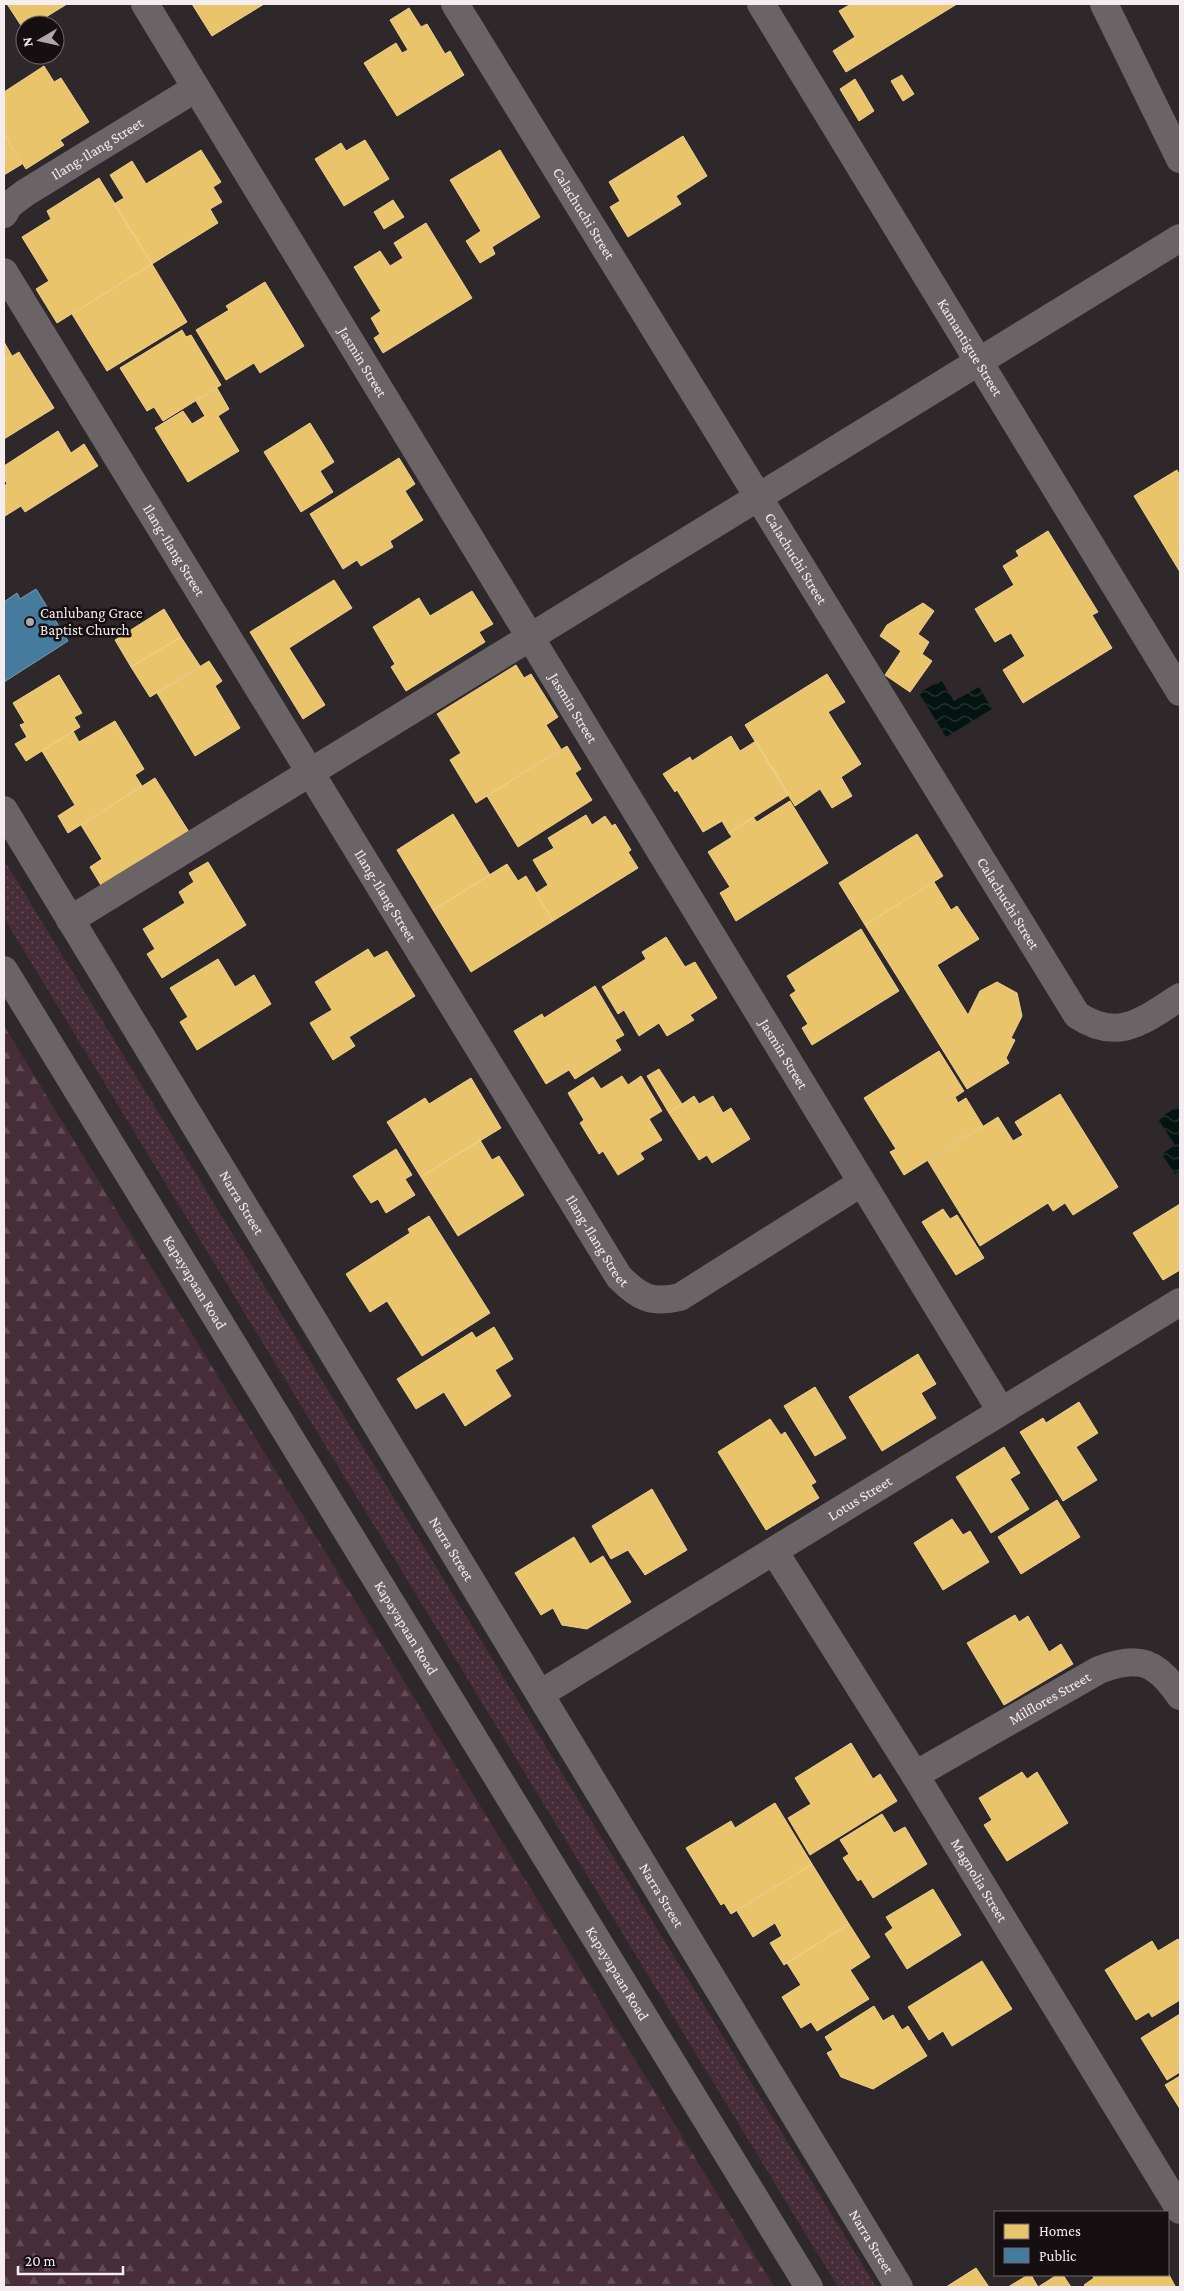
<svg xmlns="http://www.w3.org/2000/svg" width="1184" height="2291" viewBox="0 0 1184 2291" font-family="'Crimson Pro',serif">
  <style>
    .grass { fill: url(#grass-dots) }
    .forest { fill: url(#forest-firs) }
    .water { fill: url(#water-waves) }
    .homes { fill: #e9c46a; stroke: #edd092 }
    .public { fill: #457b9d; stroke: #7a9db6 }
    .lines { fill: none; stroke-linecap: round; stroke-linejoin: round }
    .minor { stroke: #6a6466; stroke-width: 28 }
    .poi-dot { fill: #afa7aa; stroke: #160f12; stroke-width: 2 }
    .labels { text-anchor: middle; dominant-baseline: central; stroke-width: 5; stroke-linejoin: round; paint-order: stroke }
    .street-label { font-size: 15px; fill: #f5ecef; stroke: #160f12 }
    .poi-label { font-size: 15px; fill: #f5ecef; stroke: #160f12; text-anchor: start }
  </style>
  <defs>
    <pattern id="grass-dots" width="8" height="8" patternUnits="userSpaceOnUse" patternTransform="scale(1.25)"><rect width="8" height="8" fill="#472d38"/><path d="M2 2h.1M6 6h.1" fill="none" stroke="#624c55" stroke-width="1.8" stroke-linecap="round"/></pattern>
    <pattern id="forest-firs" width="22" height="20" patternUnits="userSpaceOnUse" patternTransform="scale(1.25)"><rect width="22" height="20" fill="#472d38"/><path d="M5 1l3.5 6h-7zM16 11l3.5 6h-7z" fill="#624c55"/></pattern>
    <pattern id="water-waves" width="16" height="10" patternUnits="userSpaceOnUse" patternTransform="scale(1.25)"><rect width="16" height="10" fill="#041411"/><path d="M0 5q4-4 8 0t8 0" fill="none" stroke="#293634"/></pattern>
  </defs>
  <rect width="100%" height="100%" fill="#2e282b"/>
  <path class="grass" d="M4,860l872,1427h-38l-834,-1369z"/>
  <path class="forest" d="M4,1026l770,1261h-770z"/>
  <path class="water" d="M941,680l13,21 25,-14 13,22 -46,28 -27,-44z
    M1180,1105v65l-5,4 -13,-20 13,-9 -17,-26z"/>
  <path class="homes" d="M7,4h60l-34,21h-8l-1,5z
    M192,4h72l-52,32z
    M851,4h106l-111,68 -13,-21 22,-14 -16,-26z
    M409,8l12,19 6,-3 18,30 5,-3 14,24 -67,41 -33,-53 32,-20 6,10 6,-3 -18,-30z
    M44,66l10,16 7,-4 28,44 -29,18 4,5 -38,24 -22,-35v-42z
    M902,75l12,19 -11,7 -12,-20z
    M855,79l19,32 -15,10 -19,-32z
    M4,134l18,30 -18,11z
    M683,136l24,40 -31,20 5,8 -53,33 -18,-30 10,-6 -11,-19z
    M365,140l24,39 -45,27 -29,-47 26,-16 5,8z
    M201,150l20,32 -8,5 9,15 -12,7 8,14 -66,41 -38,-60 10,-6 -14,-23 22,-14 14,23z
    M500,150l40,67 -48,30 3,7 -15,9 -14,-22 15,-10 -31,-51z
    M99,178l53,86 -95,59 -21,-34 13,-8 -27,-44 29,-18 -4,-8z
    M393,200l11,17 -20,12 -10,-17z
    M426,223l46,75 -89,55 -9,-15 6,-4 -9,-16 10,-7 -27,-44 26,-16 10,15 13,-8 -9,-15z
    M152,264l35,58 -80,49 -35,-57z
    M265,282l39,64 -44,27 -6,-10 -28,17 -30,-50 33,-20 -3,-4z
    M182,330l4,7 5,-2 30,50 -58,36 -9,-14 -7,4 -27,-43z
    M4,342l8,14 -8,5z
    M19,352l35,56 -50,31v-78z
    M217,388l12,21 -11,7 21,35 -51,31 -33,-54 28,-17 9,13 13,-8 -9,-15z
    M310,423l24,39 -14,9 13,21 -32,20 -37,-60z
    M58,431l13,22 13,-9 14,22 -73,46 -4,-6 -16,10 -1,-30 3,-2 -3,-6v-12z
    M399,458l16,26 -10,7 18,29 -33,21 3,6 -32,19 -4,-6 -14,9 -33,-55z
    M1177,470l3,6v96l-46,-76z
    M1048,531l50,81 -6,3 20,33 -89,55 -20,-33 22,-14 -14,-23 -16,9 -20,-33 39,-24 -11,-19 16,-10 -3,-5z
    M334,580l18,28 -63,40 36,57 -22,14 -53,-87z
    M472,591l21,33 -14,8 6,10 -79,49 -15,-24 4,-3 -22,-37 46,-29 11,18z
    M923,603l11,8 -16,23 11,8 -7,12 10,7 -22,31 -25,-17 16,-24 -21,-15 7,-11z
    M164,609l17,28 -50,30 -16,-27z
    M181,637l19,29 -50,31 -19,-30z
    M209,661l13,20 -7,5 25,42 -45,28 -38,-63z
    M516,665l8,13 7,-4 27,43 -12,8 15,24 -85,54 -26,-43 11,-7 -24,-39z
    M827,674l18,28 -17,10 33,52 -20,13 11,19 -20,12 -12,-19 -25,17 -50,-81z
    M59,675l23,38 -8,4 6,10 -54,34 -11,-17 12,-7 -7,-12 5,-2 -12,-20z
    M115,721l29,48 -9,6 7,11 -74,47 -10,-17 17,-11 -33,-54 31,-20 6,11z
    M731,736l9,15 16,-10 33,54 -60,38 -7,-12 -19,11 -26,-42 -2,2 -12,-18 27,-17 2,4z
    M567,746l14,23 -6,4 17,27 -74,47 -31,-51z
    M155,778l34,54 -87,55 -12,-20 12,-8 -21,-34z
    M790,801l38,62 -92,58 -16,-28 10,-6 -22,-35 24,-15 -3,-4 24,-16 4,5z
    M453,814l37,61 -57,35 -36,-60z
    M586,815l6,10 13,-9 7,10 3,-2 16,26 -3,2 10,16 -85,53 -17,-28 12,-8 -15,-25 21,-12 -6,-10z
    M917,834l26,42 -78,49 -26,-42z
    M208,862l38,63 -84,53 -15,-24 8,-5 -12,-20 42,-26 -6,-11 15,-10 -5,-9z
    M507,864l11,17 8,-5 27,45 -82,51 -38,-62z
    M934,882l17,28 6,-4 22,33 -42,26 31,50 12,-24 17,-9 20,11 5,23 -11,22 4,2 -9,18 3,5 -42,26 -102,-164z
    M861,929l38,62 -87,54 -10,-17 6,-4 -18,-29 6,-4 -9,-15z
    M666,937l19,30 10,-5 22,36 -27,17 4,5 -27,16 -8,-13 -20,13 -15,-26 -6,4 -16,-27 44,-28 -4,-7z
    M368,949l6,9 13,-7 28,45 -66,41 6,9 -22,14 -23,-37 22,-13 -17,-28z
    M218,959l17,28 19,-12 17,29 -74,46 -17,-28 8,-5 -18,-29z
    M595,986l29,49 -9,5 6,10 -46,29 -6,-9 -23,14 -32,-53 28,-17 2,4z
    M939,1051l25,40 -9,6 3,6 8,-5 17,28 -79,49 -14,-23 6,-3 -32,-51z
    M659,1069l23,35 -13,9 -22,-37z
    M622,1076l6,9 13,-9 21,35 -13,8 13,21 -22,13 4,6 -26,16 -15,-24 -4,3 -19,-31 4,-3 -16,-27 25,-16 8,12z
    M471,1078l30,50 -80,49 -34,-55 38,-24 4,6z
    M1060,1094l58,93 -45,28 -8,-12 -12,8 -5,-8 -68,43 -52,-85 70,-44 15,24 10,-6 -8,-13z
    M694,1096l5,8 14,-8 10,17 8,-5 19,31 -38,24 -5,-8 -8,5 -30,-47z
    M480,1140l12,20 7,-4 25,39 -66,41 -37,-59z
    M396,1149l16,26 -7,4 10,16 -29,18 -8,-14 -7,4 -18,-27z
    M1180,1204v66l-17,10 -30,-47z
    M943,1209l7,10 7,-4 27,43 -28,17 -34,-53z
    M429,1216l61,97 -68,43 -35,-55 -17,11 -24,-38 64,-41 -2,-4z
    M494,1327l19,32 -18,11 16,26 -46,30 -21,-34 -28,17 -19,-30 75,-47 4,6z
    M918,1354l18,30 -15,9 15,25 -54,33 -33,-54z
    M815,1387l31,51 -31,18 -31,-50z
    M1079,1402l19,31 -22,14 21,33 -34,21 -43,-69 23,-14 3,5z
    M770,1419l11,16 4,-3 31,50 -5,3 8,13 -53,32 -48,-78z
    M1004,1447l16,26 -10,6 19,30 -38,24 -35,-56z
    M652,1489l35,61 -42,25 -17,-25 -17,9 -19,-33z
    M1057,1500l23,37 -59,37 -23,-37z
    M952,1519l11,16 7,-4 19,31 -46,28 -29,-47z
    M574,1537l16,27 13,-8 28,46 -44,27 -25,-4 -9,-17 -12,7 -26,-42z
    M1015,1615l4,7 9,-6 21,36 12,-8 12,20 -69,41 -37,-62z
    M851,1743l22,36 7,-5 17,27 -87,54 -22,-37 23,-14 -16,-26z
    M1022,1772l5,7 10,-7 31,51 -61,38 -23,-36 8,-5 -13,-22z
    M775,1803l37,61 -81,50 -7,-11 -3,2 -35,-57 45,-27 4,7z
    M882,1814l12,19 11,-6 22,37 -54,34 -12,-19 -3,2 -15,-23 6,-4 -9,-14z
    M812,1864l37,60 -65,41 -14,-22 12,-7 -7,-13 -22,14 -16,-26z
    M933,1889l28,46 -54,34 -22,-35 8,-6 -7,-11z
    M849,1924l21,33 -20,13 19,29 -52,32 -6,-9 -10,6 -19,-31 19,-12 -14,-22z
    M1178,1939l2,4v57l-28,17 -3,-5 -13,8 -31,-50 47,-29 6,10z
    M982,1961l30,48 -60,37 -9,-15 -14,9 -21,-33z
    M874,2006l9,15 10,-6 9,15 6,-4 19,30 -54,33 -32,-12 -14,-24 6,-3 -8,-13z
    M1180,2014v58l-13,8 -26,-42z
    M1180,2076v33l-15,-24z
    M976,2268l13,19h-43z
    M1168,2273l7,13 -2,1h-87l-2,-2 10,-7 -2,-3z
    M1028,2275h3l7,12 19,-12h6l8,12h-63z"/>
  <path class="public" d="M36,589l32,52 -64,41v-80l13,-9 3,6z"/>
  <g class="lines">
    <g class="minor">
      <path id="s1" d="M145,4l856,1407"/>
      <path id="s2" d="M455,4l622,1011c42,28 67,5 103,-18"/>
      <path id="s3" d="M761,4l419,688"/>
      <path d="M1104,4l76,155"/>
      <path id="s4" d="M4,214l5,-9 16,-12 171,-105"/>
      <path id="s5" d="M4,272l615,1005c20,20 32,27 61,20l181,-114"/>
      <path id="s6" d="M4,810l895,1477"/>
      <path d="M70,920l1110,-682"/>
      <path id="s7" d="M4,970l805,1317"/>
      <path id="s8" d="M774,1551l141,224 265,435"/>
      <path id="s9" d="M540,1694l640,-392"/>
      <path id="s10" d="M915,1775l184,-105c40,-16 58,-8 81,26"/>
    </g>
  </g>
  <circle class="poi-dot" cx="30" cy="622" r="5"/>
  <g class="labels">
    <g class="street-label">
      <text stroke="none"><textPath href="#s4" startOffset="115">Ilang-Ilang Street</textPath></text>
      <text stroke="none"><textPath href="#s2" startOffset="246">Calachuchi Street</textPath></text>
      <text stroke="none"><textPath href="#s3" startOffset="402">Kamantigue Street</textPath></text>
      <text stroke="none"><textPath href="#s1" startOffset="419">Jasmin Street</textPath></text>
      <text stroke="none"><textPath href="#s5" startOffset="326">Ilang-Ilang Street</textPath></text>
      <text stroke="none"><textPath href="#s2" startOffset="651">Calachuchi Street</textPath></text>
      <text stroke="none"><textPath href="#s1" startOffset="824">Jasmin Street</textPath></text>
      <text stroke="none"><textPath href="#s5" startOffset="731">Ilang-Ilang Street</textPath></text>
      <text stroke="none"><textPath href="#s2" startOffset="1056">Calachuchi Street</textPath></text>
      <text stroke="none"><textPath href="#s1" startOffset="1229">Jasmin Street</textPath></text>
      <text stroke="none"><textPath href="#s6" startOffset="459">Narra Street</textPath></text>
      <text stroke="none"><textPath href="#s5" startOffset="1136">Ilang-Ilang Street</textPath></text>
      <text stroke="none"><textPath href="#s7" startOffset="366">Kapayapaan Road</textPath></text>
      <text stroke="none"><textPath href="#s9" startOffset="375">Lotus Street</textPath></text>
      <text stroke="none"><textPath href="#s6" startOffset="864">Narra Street</textPath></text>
      <text stroke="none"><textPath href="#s7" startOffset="771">Kapayapaan Road</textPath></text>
      <text stroke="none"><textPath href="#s10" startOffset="155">Milflores Street</textPath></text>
      <text stroke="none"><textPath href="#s8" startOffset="388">Magnolia Street</textPath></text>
      <text stroke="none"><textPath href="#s6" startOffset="1269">Narra Street</textPath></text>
      <text stroke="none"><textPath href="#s7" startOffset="1176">Kapayapaan Road</textPath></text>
      <text stroke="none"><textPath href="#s6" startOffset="1674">Narra Street</textPath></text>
    </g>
    <g class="poi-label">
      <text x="40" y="613">Canlubang Grace<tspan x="40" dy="17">Baptist Church</tspan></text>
    </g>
  </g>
  <rect width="1184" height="2291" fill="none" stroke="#f5ecef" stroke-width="10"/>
  <rect x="994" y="2211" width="175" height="65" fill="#160f12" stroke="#6f676a"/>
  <rect x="1004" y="2224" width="25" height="15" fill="#e9c46a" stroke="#6f676a"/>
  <text x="1039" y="2236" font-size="15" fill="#f5ecef">Homes</text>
  <rect x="1004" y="2248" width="25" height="15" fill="#457b9d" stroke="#6f676a"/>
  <text x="1039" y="2261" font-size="15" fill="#f5ecef">Public</text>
  <g transform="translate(40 40) rotate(261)"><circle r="24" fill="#160f12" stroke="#6f676a"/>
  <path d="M0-4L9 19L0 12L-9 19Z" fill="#afa7aa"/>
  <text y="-8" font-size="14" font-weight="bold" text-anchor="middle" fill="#f5ecef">N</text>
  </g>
  <path d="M18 2266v8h105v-8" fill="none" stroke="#f5ecef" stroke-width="2.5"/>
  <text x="25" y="2266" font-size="15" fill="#f5ecef" stroke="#160f12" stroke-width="4" paint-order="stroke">20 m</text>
</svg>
